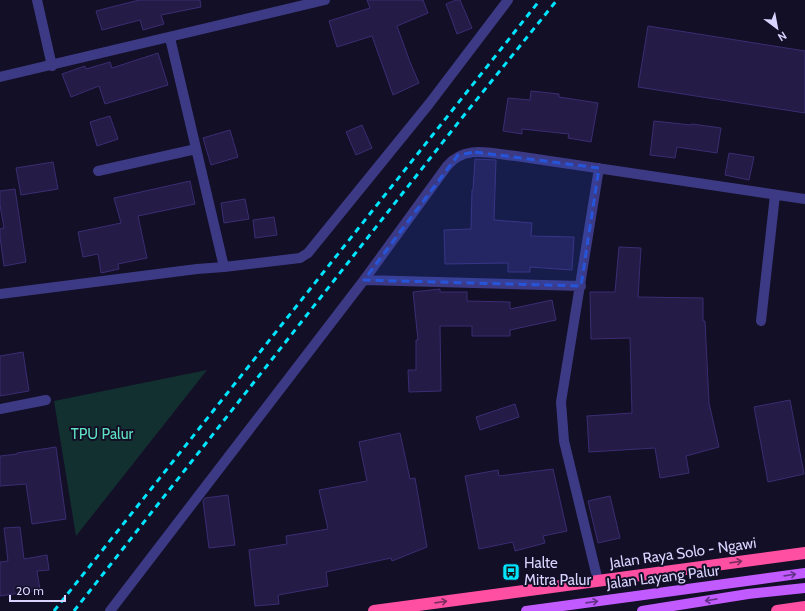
<svg xmlns="http://www.w3.org/2000/svg" width="805" height="611" viewBox="0 0 805 611" font-family="Cabin,sans-serif">
  <style>
    .green { fill: #12302f }
    .building { fill: #241b47; stroke: #3b2d73 }
    .lines { fill: none; stroke-linecap: round; stroke-linejoin: round }
    .street { stroke: #3d3a85; stroke-width: 10 }
    .primary { stroke: #c25bff; stroke-width: 10 }
    .highway { stroke: #ff4fa3; stroke-width: 12 }
    .rail { stroke: #00e5ff; stroke-width: 3; stroke-dasharray: 6 5; stroke-linecap: butt }
    .oneway { stroke: #7d2c5e }
    .oneway2 { stroke: #623188 }
    .marked { fill: #2655da; fill-opacity: 0.2; stroke: #2655da; stroke-width: 3; stroke-dasharray: 8 5; stroke-linejoin: round }
    .labels { text-anchor: middle; dominant-baseline: central; stroke-width: 4; stroke-linejoin: round; paint-order: stroke }
    .park-label { font-size: 15px; fill: #5fe0c0; stroke: #130f26 }
    .street-label { font-size: 15px; fill: #d9d4ff; stroke: #130f26 }
    .poi-label { font-size: 15px; fill: #d9d4ff; stroke: #130f26; text-anchor: start }
  </style>
  <rect width="100%" height="100%" fill="#130f26"/>
  <path class="green" d="M207,370l-131,166 -22,-135z"/>
  <path class="building" d="M139,0h61l1,7 -40,8 3,9 -21,6 -3,-10 -38,10 -6,-19z
    M367,0h56l5,13 -31,13 13,36 9,21 -26,12 -21,-59 -35,11 -8,-26 41,-13z
    M456,0h4l12,28 -15,6 -11,-30z
    M648,26l157,25v62l-167,-26z
    M158,53l10,32 -63,19 -6,-18 -28,11 -9,-23 23,-8 1,3 24,-7 2,6z
    M531,91l28,3v3l39,6 -7,39 -23,-4 1,-4 -47,-5v5l-19,-3 5,-33 22,2z
    M110,116l8,23 -21,7 -7,-24z
    M654,121l37,4 1,-1 29,4 -4,25 -40,-6 -2,11 -25,-3z
    M362,125l10,23 -16,7 -10,-23z
    M230,130l8,27 -27,8 -8,-27z
    M729,153l25,4 -5,23 -24,-5z
    M475,159l21,1 -2,60 38,3 -1,13 43,1 -2,33 -42,-3v5h-22v-9l-63,1 -1,-34 27,-1 1,-39h1z
    M53,162l5,27 -37,6 -5,-27z
    M190,181l5,23 -57,12 9,42 -29,6 1,5 -18,4 -3,-19 -15,3 -5,-25 43,-9 -7,-25z
    M15,189l11,73 -22,4 -4,-29v-8l4,-1 -4,-23v-14z
    M245,199l4,20 -25,4 -3,-20z
    M274,217l3,18 -22,3 -2,-18z
    M619,247l22,1 -3,49 65,1v23h2l4,82 10,44 -33,9 3,17 -29,5 -5,-30 -66,4 -2,-36 45,-3 -2,-75 -39,1 -1,-47h25z
    M440,289v3h27v9l43,1v7l42,-9 4,20 -46,10v6h-38v-10h-32l1,65 -32,1 -1,-22h8v-30h2l-5,-48z
    M23,352l6,39 -29,5v-40z
    M790,400l14,74 -36,8 -14,-75z
    M515,404l4,13 -39,13 -4,-13z
    M400,433l10,46 5,-1 12,69 -35,14 -1,-3 -65,14 2,14 -50,9 1,9 -24,2 -6,-56 38,-6 -1,-8 42,-7 -9,-39 48,-9 -8,-39z
    M56,447l10,72 -34,5 -6,-40 -26,2v-30l17,-2v-1z
    M553,469l14,62 -24,5 2,7 -30,8 -2,-9 -34,7 -14,-73 33,-6 1,6z
    M228,495l7,50 -26,3 -6,-47 2,-3z
    M610,496l10,42 -22,5 -10,-42z
    M20,527l4,32 23,-4 2,15 -12,1 3,19 -40,6v-34l8,-1 -4,-33z"/>
  <g class="lines">
    <path class="street" d="M37,0l15,66
      M0,77l325,-77
      M98,171l98,-22
      M224,267l76,-9 8,-5 121,-149 79,-104
      M364,280l217,6
      M0,294l197,-25 27,-2 -54,-229
      M761,321l14,-126
      M0,409l46,-9
      M598,581l-34,-140 -3,-39 38,-234
      M110,611l254,-331 83,-114c18,-22 45,-12 69,-10l289,43"/>
    <path class="primary" d="M526,611l279,-38
      M642,611l106,-17 57,-6"/>
    <path class="highway" d="M374,611l431,-58
      M777,611l28,-4"/>
    <path class="rail" d="M54,611l486,-611
      M74,611l387,-492 96,-119"/>
  </g>
  <defs><path id="oneway-shaft" d="M-6 0H5M1.5-3L5.5 0L1.5 3" fill="none" stroke-width="1.6" stroke-linecap="round" stroke-linejoin="round"/></defs>
  <g class="oneway">
    <use href="#oneway-shaft" transform="translate(736 562) rotate(-8)"/>
    <use href="#oneway-shaft" transform="translate(441 602) rotate(-8)"/>
  </g>
  <g class="oneway2">
    <use href="#oneway-shaft" transform="translate(790 575) rotate(-8)"/>
    <use href="#oneway-shaft" transform="translate(711 600) rotate(171)"/>
    <use href="#oneway-shaft" transform="translate(592 602) rotate(-8)"/>
  </g>
  <path class="marked" d="M475,152l124,16 -18,118 -217,-6 94,-125z"/>
  <defs>
    <symbol id="bus-square" viewBox="-11 -11 22 22"><rect x="-9" y="-9" width="18" height="18" rx="4" fill="#00e5ff" stroke="#130f26"/><path d="M-5-6H5V4H4V6H2V4H-2V6H-4V4H-5ZM-3.5-4V0h7V-4ZM-3.5 1.2v1.5H-2V1.2ZM2 1.2v1.5H3.5V1.2Z" fill="#111"/></symbol>
  </defs>
  <g fill-rule="evenodd">
    <use href="#bus-square" x="501" y="562" width="20" height="20"/>
  </g>
  <g class="labels">
    <g class="park-label">
      <text x="102" y="434">TPU Palur</text>
    </g>
    <g class="street-label">
      <text transform="translate(683 553) rotate(-8)">Jalan Raya Solo - Ngawi</text>
      <text transform="translate(663 577) rotate(-7)">Jalan Layang Palur</text>
    </g>
    <g class="poi-label">
      <text x="524" y="563">Halte<tspan x="524" dy="17">Mitra Palur</tspan></text>
    </g>
  </g>
  <g transform="translate(777 28) rotate(148)" stroke="#130f26" stroke-width="3" paint-order="stroke">
  <path d="M0-3L7 15L0 10L-7 15Z" fill="#d9d4ff"/>
  <text y="-6" font-size="11" font-weight="bold" text-anchor="middle" fill="#d9d4ff">N</text>
  </g>
  <path d="M10 595v6h55v-6" fill="none" stroke="#d9d4ff" stroke-width="2"/>
  <text x="16" y="595" font-size="12" fill="#d9d4ff" stroke="#130f26" stroke-width="3" paint-order="stroke">20 m</text>
</svg>
